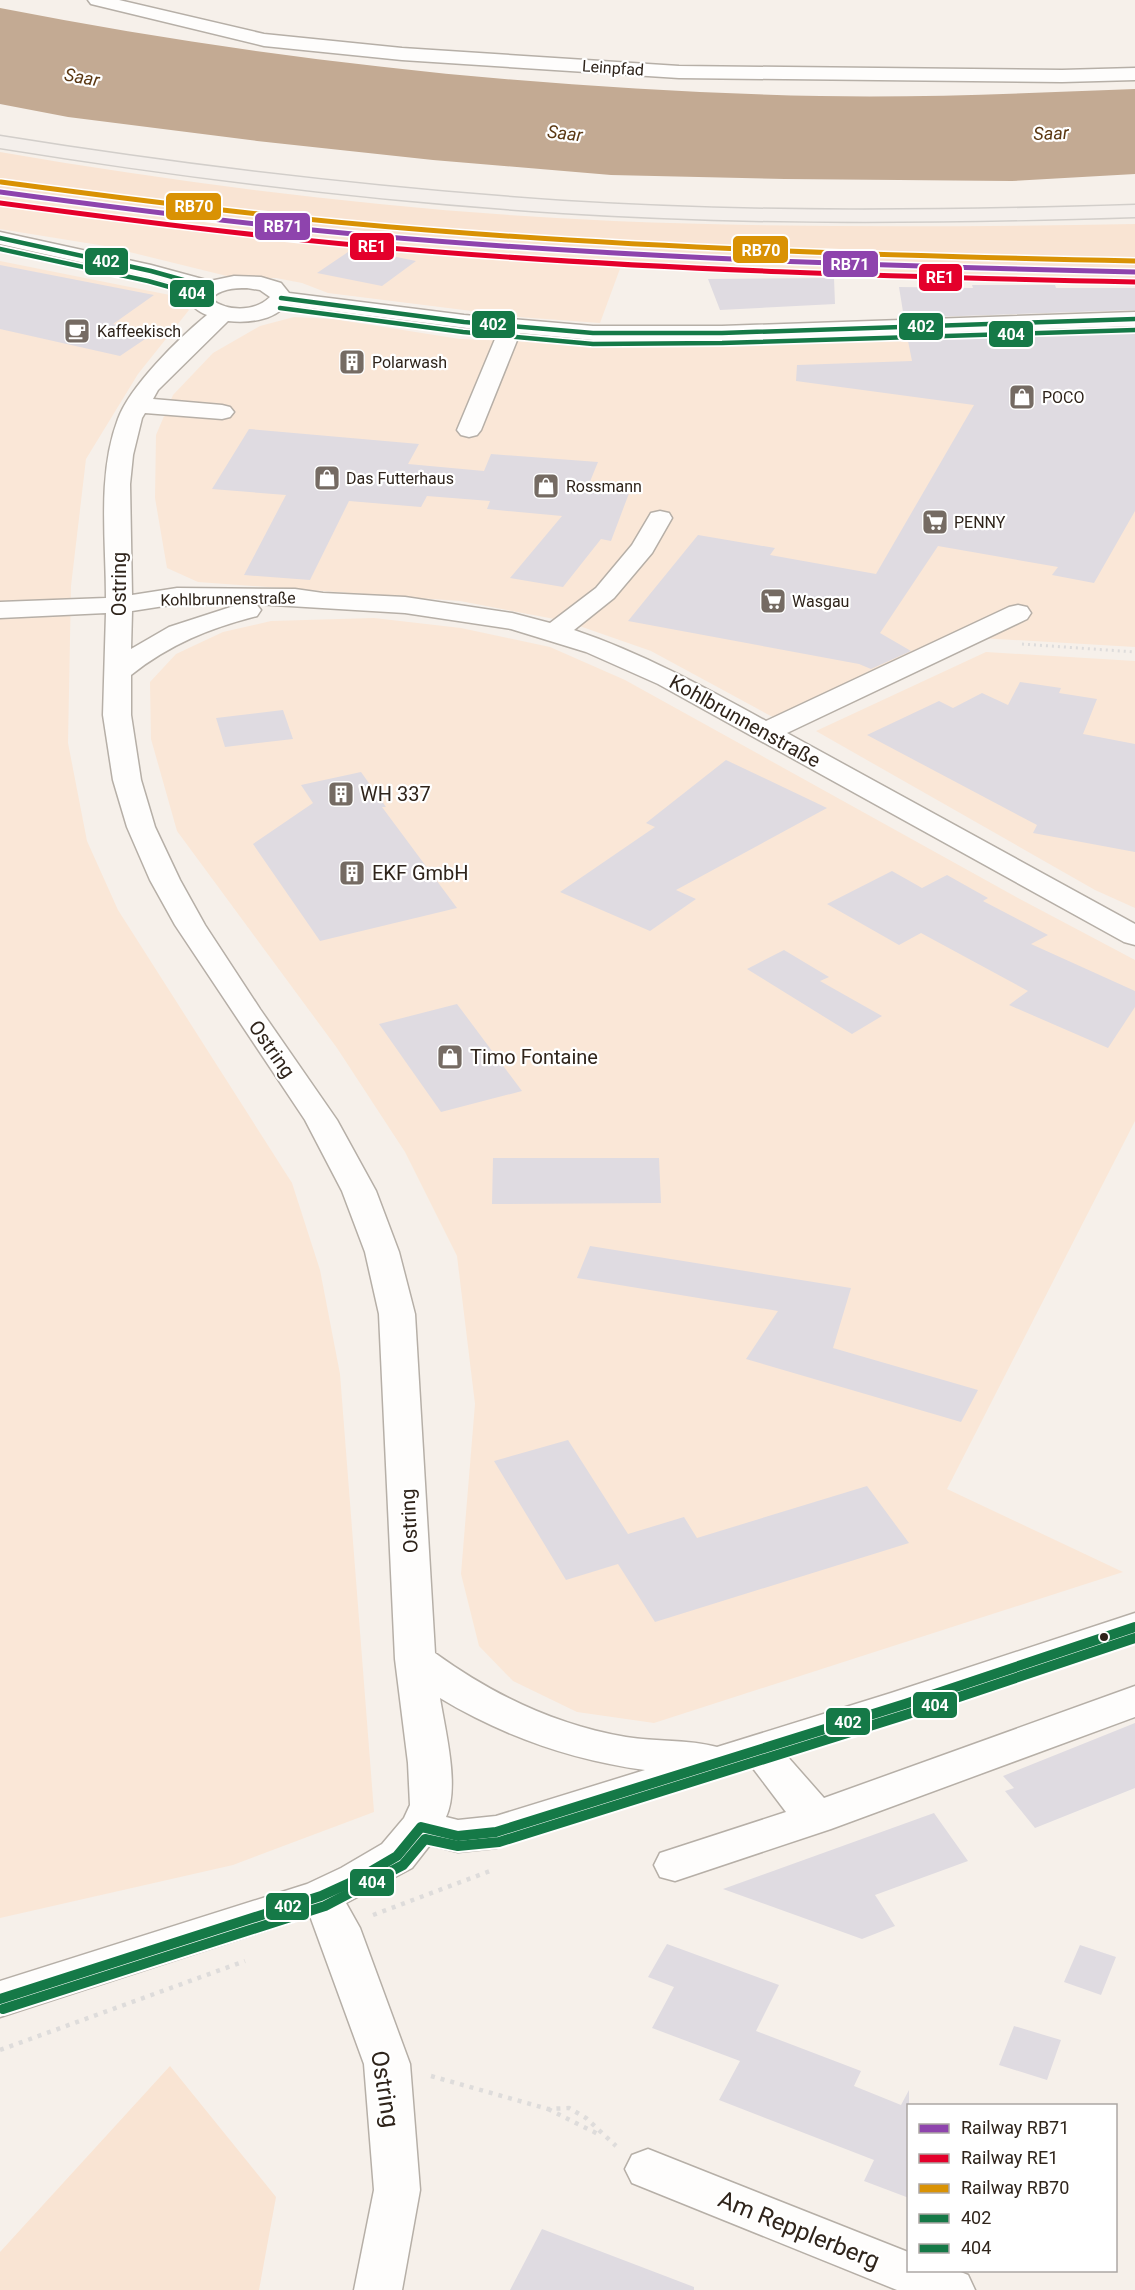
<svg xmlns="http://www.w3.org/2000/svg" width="1135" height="2290" viewBox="0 0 1135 2290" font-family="Roboto,sans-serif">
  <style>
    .built { fill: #fae7d7 }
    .green { fill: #f9e4d3 }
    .water { fill: #c3aa93 }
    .building { fill: #dfdbe1 }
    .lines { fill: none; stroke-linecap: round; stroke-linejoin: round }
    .minor-casing { stroke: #b6afa7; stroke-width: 3 }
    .major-casing { stroke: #d2ceca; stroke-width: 3 }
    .path-far1 { stroke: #dedcdb; stroke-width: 3; stroke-dasharray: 2 4; stroke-linecap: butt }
    .path { stroke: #dedcdb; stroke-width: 4.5; stroke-dasharray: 4 6; stroke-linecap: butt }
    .minor { fill: #fefdfc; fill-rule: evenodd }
    .major { fill: #f4efeb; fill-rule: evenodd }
    .bus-1-far1-casing { stroke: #fff; stroke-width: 8 }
    .bus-1-casing { stroke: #fff; stroke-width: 14 }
    .bus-2-far1-casing { stroke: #fff; stroke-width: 8 }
    .bus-2-casing { stroke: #fff; stroke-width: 14 }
    .bus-1-far1 { stroke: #157947; stroke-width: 4.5 }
    .bus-1 { stroke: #157947; stroke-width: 10 }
    .bus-2-far1 { stroke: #157947; stroke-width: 4.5 }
    .bus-2 { stroke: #157947; stroke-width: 10 }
    .rail-1-casing { stroke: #fff; stroke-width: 8 }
    .rail-2-casing { stroke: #fff; stroke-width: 8 }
    .rail-3-casing { stroke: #fff; stroke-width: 8 }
    .rail-1 { stroke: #8e44ad; stroke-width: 5 }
    .rail-2 { stroke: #e4002b; stroke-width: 5 }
    .rail-3 { stroke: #d99204; stroke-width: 5 }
    .bus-dot { fill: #2f241b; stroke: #fff; stroke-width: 2 }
    .labels { text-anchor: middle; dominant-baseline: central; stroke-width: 4.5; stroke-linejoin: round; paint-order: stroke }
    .far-street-label { font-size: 16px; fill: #2f241b; stroke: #fff }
    .far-poi-label { font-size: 16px; fill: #2f241b; stroke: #fff; text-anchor: start }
    .far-water-label { font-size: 18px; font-style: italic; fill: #5b3813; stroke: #fff }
    .street-label { font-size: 20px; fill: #2f241b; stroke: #fff }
    .poi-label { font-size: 20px; fill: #2f241b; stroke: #fff; text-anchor: start }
    .near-street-label { font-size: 24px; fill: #2f241b; stroke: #fff }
    .line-badge { stroke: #fff; stroke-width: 2 }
    .badge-label { font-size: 16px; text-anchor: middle; font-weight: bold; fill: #fff }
  </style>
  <rect width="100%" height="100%" fill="#f6f0ea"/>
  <path class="built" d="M0,188l295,37 200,17 192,14 261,11 187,3v11l-183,-1 -331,-14 -21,57 -81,-6 -191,-24 -26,-10 -26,-5h-41l-130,-32 -105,-17z
    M0,261l175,35 14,14 -51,64 -52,85 -15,127 -3,157 19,98 31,69 174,273 28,87 20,104 34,438 -141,53 -233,53z
    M294,317l39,2 127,20 132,5 233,-3 310,-12v318l-155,-9 -187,90 -142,-77 -86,-30 -105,-20 -262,-19 -31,-14 -12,-70 1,-63 17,-40 40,-42 47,-27z
    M374,618l87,10 89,19 75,33 393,218 117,62v161l-188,368 176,83 -469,151 -77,-11 -64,-31 -34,-35 -18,-72 14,-170 -18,-148 -52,-104 -68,-104 -160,-217 -26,-92 -1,-57 26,-28 47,-22 48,-11z
    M986,652l149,9v247l-40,-18 -279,-159z"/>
  <path class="green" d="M0,152c203,35 408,60 614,69 174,7 347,6 521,3v46c-149,-2 -297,-6 -446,-14 -230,-11 -461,-36 -689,-68z
    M170,2066l106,131 -17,93h-259v-38z"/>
  <path class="water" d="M0,8c270,53 545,82 820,88 105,2 210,-3 315,-7v85l-123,7 -227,-2 -174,-4 -178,-15 -176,-19 -189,-24 -68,-13z"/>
  <path class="building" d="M351,250l26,3 39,8 -34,25 -65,-13z
    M0,265l154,30 -41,29 41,9 -34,23 -120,-27z
    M834,278l1,26 -115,6 -12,-31z
    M972,285h83l1,3h79v22l-231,8 -5,-31 74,1z
    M1135,328v183l-41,72 -42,-8 6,-8 -120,-21 -58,87 31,18 -40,18 -12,-5 -231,-43 70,-86 77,13 -5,7 106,19 98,-169 -178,-24 1,-16 115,-4 -5,-25z
    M249,429l170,15 -11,20 76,7 7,-17 107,8 -9,22 42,4 -20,53 -10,-2 -38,48 -53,-9 52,-62 -75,-7 3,-8 -63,-5 -6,11 -72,-6 -39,79 -66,-5 42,-80 -74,-6z
    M1020,682l41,6 -2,5 38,6 -14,35 52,10v108l-102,-19 4,-8 -170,-90 72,-34 14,7 29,-15 26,12z
    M283,710l10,29 -68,8 -9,-29z
    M726,760l101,48 -151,82 20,9 -46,32 -90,-39 95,-65 -9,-4z
    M361,772l25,35h-4l75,101 -137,33 -67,-97 60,-41 -12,-18z
    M892,871l30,17 25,-13 41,23 -5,3 65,34 -17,9 104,47v16l-27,41 -99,-43 19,-14 -107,-58 -22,12 -72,-41z
    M784,950l45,27 -9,4 62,35 -30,18 -105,-65z
    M457,1004l65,87 -81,21 -62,-88z
    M493,1158h166l2,45 -169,1z
    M590,1246l261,42 -18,60 145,42 -17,32 -215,-63 32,-48 -201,-33z
    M568,1440l60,94 56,-17 13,21 170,-52 42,57 -254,79 -37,-58 -52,16 -72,-119z
    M1135,1723v65l-100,40 -30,-37 9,-3 -11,-12z
    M934,1813l34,48 -93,34 20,31 -33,13 -139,-50z
    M667,1944l112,41 -23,46 105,40 -7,15 47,19 8,-15v108l-45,-17 10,-21 -155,-60 21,-39 -88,-33 22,-41 -26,-10z
    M1080,1945l36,12 -15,38 -37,-13z
    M1014,2026l47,14 -14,40 -48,-15z
    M542,2229l152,58v3h-184z"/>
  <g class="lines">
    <defs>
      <path id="minor" d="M88,0h31l145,34 138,14 277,18 383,4 73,-2v12l-73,2 -383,-4 -277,-18 -138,-14 -173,-42z
        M0,232l151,33 59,16 24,-5 27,1 20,6 8,10 175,22 129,11h129l413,-14v14l-413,14h-129l-73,-7 -39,97 -4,5 -8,2 -8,-2 -4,-5 41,-98 -212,-27c-13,16 -39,18 -58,16l-70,69 -5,9 69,6 8,2 4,5 -4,5 -8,2 -77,-6 -3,5 -9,37 -3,29 2,111 45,-7 118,1 28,4 82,4 107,16 38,10 46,-35 36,-43 19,-32 9,-2 9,2 3,5 -20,35 -38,45 -40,32c68,23 130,57 192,91l243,-114 9,-2 9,2 4,6 -4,6 -240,114 348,191v21l-11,-3 -466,-258 -72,-32 -75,-23 -106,-16 -149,-9 5,6 -4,6c-47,12 -87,28 -126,59v40l10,65 14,47 25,53 25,45 55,84 77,111 39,71 23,61 16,62 20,339c58,42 120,72 191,84 30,5 62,2 91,10l174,-54 244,-80v29l-348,114 37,42 311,-112v31l-304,112 -156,52 -15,-4 -6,-12 6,-12 126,-41 -34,-45 -256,81 -38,4 -28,-7 -18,23 -66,35 14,25 50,136 10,126 -18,100h-48l20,-100 -10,-126 -54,-148 -310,101v-36l307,-97 34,-16 41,-24 22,-26 6,-13 -2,-42 -13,-104 -16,-345 -14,-62 -23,-61 -37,-71 -130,-195 -25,-45 -23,-53 -14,-47 -10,-65 3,-102 -106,5v-16l106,-4c0,-58 -9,-124 12,-179 12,-33 61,-81 89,-104 -8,-3 -16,-8 -18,-18l6,-7 -48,-13 -147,-33zM247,288l13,2 10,7c-15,15 -43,15 -59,2 8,-10 23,-11 36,-11zM177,604h63l-71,23 -38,22 1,-38zM440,1698c63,38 132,62 205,72l-149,46 -38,4 -12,-3c14,-30 -1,-87 -6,-119z
        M648,2149l260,103v18h48l12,5 7,15h-78l-265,-107 -7,-14 7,-14z"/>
      <path id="major" d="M0,136c187,30 374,52 563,65 190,12 381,10 572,4v12c-191,6 -382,8 -572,-4 -189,-12 -376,-35 -563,-65z"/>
    </defs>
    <use href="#minor" class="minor-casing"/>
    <use href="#major" class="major-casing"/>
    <path class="path-far1" d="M1022,644l113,8"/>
    <path class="path" d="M373,1915l117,-44
      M0,2050l245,-89
      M431,2076l117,33 21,-1 17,10 30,28
      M548,2109l52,26"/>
    <use href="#minor" class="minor"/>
    <use href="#major" class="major"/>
    <defs>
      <path id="bus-1-far1" d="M0,238l151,33 61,17
        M281,298l183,24 129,11h129l413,-14"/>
      <path id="bus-1" d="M0,1999l321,-103 35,-16 41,-24 24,-29 37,9 38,-4 409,-128 230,-77"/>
      <path id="bus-2-far1" d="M0,249l148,32 61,17
        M280,308l183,24 130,12 129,-1 413,-13"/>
      <path id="bus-2" d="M3,2009l322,-103 78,-41 22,-26 33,7 41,-4 409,-128 227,-76"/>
    </defs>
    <use href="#bus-1-far1" class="bus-1-far1-casing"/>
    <use href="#bus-1" class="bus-1-casing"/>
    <use href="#bus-2-far1" class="bus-2-far1-casing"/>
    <use href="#bus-2" class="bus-2-casing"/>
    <use href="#bus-1-far1" class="bus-1-far1"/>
    <use href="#bus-1" class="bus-1"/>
    <use href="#bus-2-far1" class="bus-2-far1"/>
    <use href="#bus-2" class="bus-2"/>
    <defs>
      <path id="rail-1" d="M0,192c125,17 250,33 375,44 253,22 506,30 760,36"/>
      <path id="rail-2" d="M0,203c142,19 284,37 426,48 236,19 473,26 709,31"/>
      <path id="rail-3" d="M1,182c142,19 284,37 426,48 235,19 472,26 708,31"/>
    </defs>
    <use href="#rail-1" class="rail-1-casing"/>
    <use href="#rail-2" class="rail-2-casing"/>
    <use href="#rail-3" class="rail-3-casing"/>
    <use href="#rail-1" class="rail-1"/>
    <use href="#rail-2" class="rail-2"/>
    <use href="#rail-3" class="rail-3"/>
  </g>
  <defs>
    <symbol id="cafe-square" viewBox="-11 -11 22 22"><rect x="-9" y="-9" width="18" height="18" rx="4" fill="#756b63" stroke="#fff"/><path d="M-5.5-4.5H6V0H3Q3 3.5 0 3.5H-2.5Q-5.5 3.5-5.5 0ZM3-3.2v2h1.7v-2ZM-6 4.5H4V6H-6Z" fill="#fff"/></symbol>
    <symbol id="building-square" viewBox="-11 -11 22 22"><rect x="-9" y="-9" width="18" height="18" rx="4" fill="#756b63" stroke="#fff"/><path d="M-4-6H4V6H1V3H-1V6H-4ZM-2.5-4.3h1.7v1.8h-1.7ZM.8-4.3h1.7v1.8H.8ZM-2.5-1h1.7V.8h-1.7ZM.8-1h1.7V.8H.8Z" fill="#fff"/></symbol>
    <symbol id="shop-square" viewBox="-11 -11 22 22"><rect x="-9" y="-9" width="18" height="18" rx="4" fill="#756b63" stroke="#fff"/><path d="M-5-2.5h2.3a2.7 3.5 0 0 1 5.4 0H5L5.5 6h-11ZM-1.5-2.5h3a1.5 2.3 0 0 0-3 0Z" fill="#fff"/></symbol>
    <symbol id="supermarket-square" viewBox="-11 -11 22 22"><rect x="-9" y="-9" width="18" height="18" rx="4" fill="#756b63" stroke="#fff"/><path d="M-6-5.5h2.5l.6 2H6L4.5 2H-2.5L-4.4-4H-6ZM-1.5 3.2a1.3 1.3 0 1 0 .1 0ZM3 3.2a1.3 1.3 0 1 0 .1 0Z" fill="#fff"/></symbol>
  </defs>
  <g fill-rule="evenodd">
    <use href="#cafe-square" x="62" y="316" width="30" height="30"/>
    <use href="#building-square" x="337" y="347" width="30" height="30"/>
    <use href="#shop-square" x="1007" y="382" width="30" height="30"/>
    <use href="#shop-square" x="312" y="463" width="30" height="30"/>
    <use href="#shop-square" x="531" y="471" width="30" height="30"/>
    <use href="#supermarket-square" x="920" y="507" width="30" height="30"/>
    <use href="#supermarket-square" x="758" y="586" width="30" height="30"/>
    <use href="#building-square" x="326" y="779" width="30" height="30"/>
    <use href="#building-square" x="337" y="858" width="30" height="30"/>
    <use href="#shop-square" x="435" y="1042" width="30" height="30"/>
  </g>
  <circle class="bus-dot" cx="1104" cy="1637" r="5"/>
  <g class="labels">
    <g class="far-street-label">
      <text transform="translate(613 68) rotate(4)">Leinpfad</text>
      <text transform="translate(228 599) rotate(-1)">Kohlbrunnenstraße</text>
    </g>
    <g class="far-poi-label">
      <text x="97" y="331">Kaffeekisch</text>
      <text x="372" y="362">Polarwash</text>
      <text x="1042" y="397">POCO</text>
      <text x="346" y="478">Das Futterhaus</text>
      <text x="566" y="486">Rossmann</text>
      <text x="954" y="522">PENNY</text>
      <text x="792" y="601">Wasgau</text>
    </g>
    <g class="far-water-label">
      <text transform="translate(82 77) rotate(10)">Saar</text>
      <text transform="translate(565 133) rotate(6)">Saar</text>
      <text transform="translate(1051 133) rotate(-2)">Saar</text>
    </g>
    <g class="street-label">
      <text transform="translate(119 584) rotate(-90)">Ostring</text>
      <text transform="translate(745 721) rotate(29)">Kohlbrunnenstraße</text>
      <text transform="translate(272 1049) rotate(55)">Ostring</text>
      <text transform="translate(409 1521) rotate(-93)">Ostring</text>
    </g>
    <g class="poi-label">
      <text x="360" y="794">WH 337</text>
      <text x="372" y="873">EKF GmbH</text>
      <text x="470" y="1057">Timo Fontaine</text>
    </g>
    <g class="near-street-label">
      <text transform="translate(385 2089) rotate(81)">Ostring</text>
      <text transform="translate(799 2230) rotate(22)">Am Repplerberg</text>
    </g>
  </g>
  <g class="line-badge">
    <rect x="165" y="192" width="57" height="29" rx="6" fill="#d99204"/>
    <rect x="254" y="212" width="57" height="29" rx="6" fill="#8e44ad"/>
    <rect x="349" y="232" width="46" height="29" rx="6" fill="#e4002b"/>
    <rect x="732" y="235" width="57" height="29" rx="6" fill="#d99204"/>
    <rect x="84" y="247" width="45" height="29" rx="6" fill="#157947"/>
    <rect x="822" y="250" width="57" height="28" rx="6" fill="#8e44ad"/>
    <rect x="918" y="263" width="45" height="29" rx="6" fill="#e4002b"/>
    <rect x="169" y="279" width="46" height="29" rx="6" fill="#157947"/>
    <rect x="471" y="310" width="45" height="29" rx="6" fill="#157947"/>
    <rect x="898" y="312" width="46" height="29" rx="6" fill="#157947"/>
    <rect x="988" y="320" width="46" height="28" rx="6" fill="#157947"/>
    <rect x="912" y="1691" width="46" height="28" rx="6" fill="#157947"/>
    <rect x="825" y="1707" width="46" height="29" rx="6" fill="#157947"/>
    <rect x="349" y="1868" width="46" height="29" rx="6" fill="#157947"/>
    <rect x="265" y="1892" width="45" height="29" rx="6" fill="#157947"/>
  </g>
  <g class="badge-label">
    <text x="194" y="212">RB70</text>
    <text x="283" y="232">RB71</text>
    <text x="372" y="252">RE1</text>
    <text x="761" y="256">RB70</text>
    <text x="106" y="267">402</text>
    <text x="850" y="270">RB71</text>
    <text x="940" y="283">RE1</text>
    <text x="192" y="299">404</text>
    <text x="493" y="330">402</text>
    <text x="921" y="332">402</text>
    <text x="1011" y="340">404</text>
    <text x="935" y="1711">404</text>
    <text x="848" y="1728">402</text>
    <text x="372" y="1888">404</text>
    <text x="288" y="1912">402</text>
  </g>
  <rect x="907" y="2104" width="210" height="168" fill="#ffffff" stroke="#aca7a4" stroke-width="1.5"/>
  <rect x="919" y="2124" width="30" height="9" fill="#8e44ad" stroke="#aca7a4" stroke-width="1.5"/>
  <text x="961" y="2134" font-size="18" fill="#2f241b">Railway RB71</text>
  <rect x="919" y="2154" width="30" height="9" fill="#e4002b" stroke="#aca7a4" stroke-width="1.5"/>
  <text x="961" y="2164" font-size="18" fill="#2f241b">Railway RE1</text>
  <rect x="919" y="2184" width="30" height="9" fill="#d99204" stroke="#aca7a4" stroke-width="1.5"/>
  <text x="961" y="2194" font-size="18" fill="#2f241b">Railway RB70</text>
  <rect x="919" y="2214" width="30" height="9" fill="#157947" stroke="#aca7a4" stroke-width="1.5"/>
  <text x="961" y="2224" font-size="18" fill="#2f241b">402</text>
  <rect x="919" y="2244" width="30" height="9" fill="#157947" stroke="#aca7a4" stroke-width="1.5"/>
  <text x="961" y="2254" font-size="18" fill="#2f241b">404</text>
</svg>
